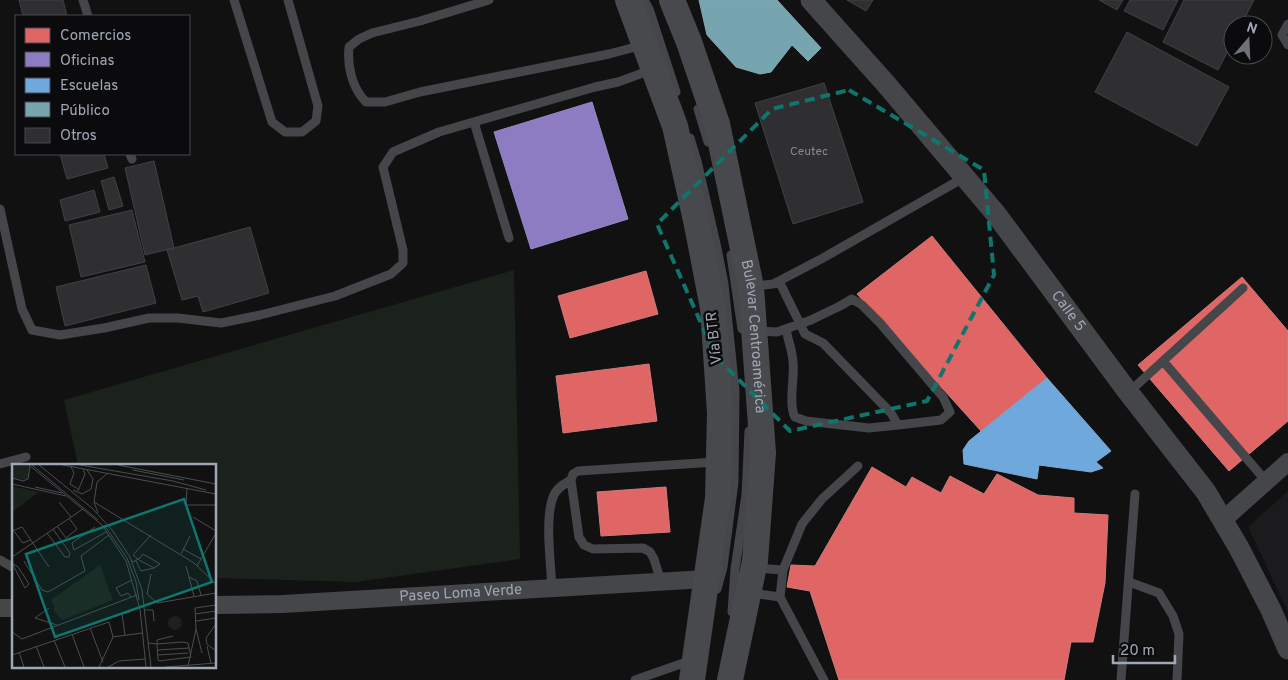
<svg xmlns="http://www.w3.org/2000/svg" width="1288" height="680" viewBox="0 0 1288 680" font-family="Overpass,sans-serif">
  <style>
    .built { fill: #1b1b1d }
    .green { fill: #1b211b }
    .shops { fill: #e06666; stroke: #cd7a7d }
    .offices { fill: #8e7cc3; stroke: #9389be }
    .schools { fill: #6fa8dc; stroke: #7ea8d0 }
    .public { fill: #76a5af; stroke: #83a6b0 }
    .building { fill: #2f2f31; stroke: #3f4145 }
    .lines { fill: none; stroke-linecap: round; stroke-linejoin: round }
    .service { stroke: #45464a; stroke-width: 9 }
    .minor { stroke: #45464a; stroke-width: 18 }
    .tertiary { stroke: #45464a; stroke-width: 21 }
    .primary { stroke: #47494c; stroke-width: 26 }
    .marked { fill: none; stroke: #0f766e; stroke-width: 4; stroke-dasharray: 10 6; stroke-linejoin: round }
    .labels { text-anchor: middle; dominant-baseline: central; stroke-width: 5; stroke-linejoin: round; paint-order: stroke }
    .number-label { font-size: 12px; fill: #848993 }
    .street-label { font-size: 15px; fill: #a0a7b4; stroke: #0b0b0d }
    .inset-road { fill: none; stroke: #4a4d52; stroke-width: 1 }
    .view { fill: #0f766e; fill-opacity: 0.15; stroke: #0f766e; stroke-width: 2.5 }
    .inset-edge { fill: none; stroke: #a0a7b4; stroke-width: 2.5 }
  </style>
  <rect width="100%" height="100%" fill="#111"/>
  <path class="built" d="M1288,491v121l-40,-85z"/>
  <path class="green" d="M514,270l6,289 -164,23 -141,-4v-113h-137l-14,-65z"/>
  <path class="shops" d="M932,236l115,142 -66,53 -124,-137z
    M646,271l12,43 -88,24 -12,-42z
    M1242,277l46,54v90l-59,50 -91,-106z
    M649,364l8,57 -94,12 -7,-57z
    M872,467l34,20 6,-10 29,16 9,-17 34,18 13,-20 41,21 36,3v15l34,2 -3,68 -12,59h-22l-7,38h-225l-29,-89 -23,-4 4,-22 24,1z
    M666,487l4,45 -69,4 -4,-44z"/>
  <path class="offices" d="M592,102l36,117 -97,30 -37,-117z"/>
  <path class="schools" d="M1047,378l64,73 -15,11 7,6 -12,4 -52,-7 -2,14 -73,-15 -1,-14 6,-9z"/>
  <path class="public" d="M699,0h78l44,48 -13,13 -16,-16 -21,27 -11,2 -24,-7 -29,-32z"/>
  <path class="building" d="M19,0h44l4,16h-44z
    M847,0h26l-7,11z
    M1099,0h24l-6,10z
    M1130,0h48l-15,30 -39,-19z
    M1184,0h70l-13,25h-8v16l-15,29 -55,-28z
    M1127,32l102,55 -32,59 -102,-54z
    M824,83l39,119 -70,22 -38,-121z
    M60,154h44l4,14 -41,11z
    M154,161l20,87 -29,7 -20,-87z
    M114,177l9,29 -14,4 -8,-29z
    M94,190l6,22 -35,9 -5,-21z
    M132,210l13,52 -64,15 -12,-52z
    M250,227l19,66 -66,19 -5,-16 -16,4 -15,-50z
    M146,265l10,38 -91,23 -9,-39z"/>
  <g class="lines">
    <path class="service" d="M83,0l5,16
      M234,0l38,122 13,10h17l14,-11 2,-15 -30,-106
      M489,0l-69,21 -48,12 -13,6 -10,8c-2,19 3,41 17,55h19l35,-10 189,-38 34,-9
      M644,0l5,9 27,83
      M1288,24l-6,11 6,10
      M698,109l10,33
      M474,122l35,116
      M690,138l7,23 20,87 7,36 11,107 -1,91 -11,85 -6,22
      M130,154l2,5
      M0,209l22,100 10,21 28,5 44,-7 45,-10h29l43,5 39,-8 75,-19 56,-22 12,-11v-13l-20,-83 10,-15 46,-20 156,-45 23,-5 33,-12
      M731,255l11,74
      M754,286l19,-2 6,-3 44,-23 142,-81
      M786,329c2,11 6,21 7,32 2,15 -5,43 2,56l11,4 63,7 29,-3
      M756,331l21,1 34,-12 29,-14 12,-7 10,6 18,18 63,74 7,15 -9,8 -43,5 -7,-12 -68,-70 -18,-9 -26,-53
      M1163,361l103,120
      M1129,392l114,-104
      M0,464l26,-7
      M0,560l14,8
      M756,568l27,2
      M661,582l-7,-23 -4,-7 -7,-4 -50,1 -9,-4 -5,-8 -8,-57 2,-6 5,-3 138,-9
      M1129,582l30,11 14,23 6,18 -2,46
      M552,588c-1,-24 -8,-72 2,-93 3,-7 10,-11 17,-15
      M751,593l29,4
      M732,612l3,-43 11,-74 3,-64
      M635,680l57,-20
      M824,680l-44,-83 3,-27 19,-46 20,-25 36,-33
      M1121,680l14,-186"/>
    <g class="minor">
      <path d="M1223,520l65,-58"/>
      <path id="s1" d="M215,605l68,-1 423,-25"/>
      <path d="M0,608h14"/>
    </g>
    <path class="tertiary" id="s2" d="M811,0l75,84 110,130 129,174 81,104 33,56 32,62 17,39"/>
    <g class="primary">
      <path d="M628,0l47,126 22,99 16,83 7,105 -2,85 -26,182"/>
      <path id="s3" d="M672,0l17,42 28,82 34,163 12,166 -8,108 -25,119"/>
    </g>
  </g>
  <path class="marked" d="M849,90l135,80 10,105 -67,126 -137,30 -74,-74 -59,-133 115,-115z"/>
  <g class="labels">
    <g class="number-label">
      <text x="809" y="152">Ceutec</text>
    </g>
    <g class="street-label">
      <text stroke="none"><textPath href="#s2" startOffset="404">Calle 5</textPath></text>
      <text stroke="none"><textPath href="#s3" startOffset="348">Bulevar Centroamérica</textPath></text>
      <text transform="translate(715 338) rotate(-96)">Vía BTR</text>
      <text stroke="none"><textPath href="#s1" startOffset="246">Paseo Loma Verde</textPath></text>
    </g>
  </g>
  <g transform="translate(12 464)">
    <rect width="204" height="204" fill="#111"/>
    <path d="M0,1h17l1,12 -5,3 -13,-2zM0,22l4,1 23,5 -27,20zM88,101l13,35 -51,20 -9,-10 2,-3 -4,-7zM156 159a7 7 0 1 1 14 0a7 7 0 1 1-14 0Z" fill="#1b211b"/>
    <path class="inset-road" d="M17,1l73,60 24,36 14,48 6,58M20,1l66,55M27,1l53,43 20,22 18,27 12,33 9,77M51,1l153,29M68,1l93,16 33,9M106,1l98,19M59,3l3,6 -4,11 8,5M121,6l51,10M0,14l11,3 5,-2 2,-13M0,20l54,12M23,23l27,6M175,24l-1,17h30M61,26l9,4 9,-5 2,-10 -6,-9M66,27l7,-17 -2,-5M47,38l12,15M82,38l100,61 22,21M86,49l-4,-11 3,-20 10,-8M181,53l23,14M92,61l23,33 9,24 3,18M45,62l9,12 11,-9 -8,-11M83,63l-23,16 2,7 32,-18M1,66l10,13 7,-3M0,67l10,-4 27,40M35,69l18,24h4l1,-4 -17,-24M171,85l18,10M169,90l9,-18M121,91l18,-20M0,93l71,-48M12,97l18,29 6,2 37,-21 -4,-15 28,-21M124,97l5,10 13,-3M120,98l3,-1 3,-2h1l4,-5 17,10 -6,4 -15,-8 -1,-1 -5,-4M0,99l6,4 11,17 -4,4 -12,-23M174,102l8,30M185,102l19,-33M139,110l-4,20 10,9 59,-10M177,113l8,4 4,14M119,133l-3,-4 -7,3 -5,-8 16,-8M37,144l-14,10 22,7M133,146h8l1,11M183,150l21,-3M184,157l20,-3M204,160l-10,14 1,6 9,7M78,164l13,34M184,165l6,24M0,168l10,7 115,-44M60,170l12,33M113,171l-3,-21 8,-2M42,176l11,27M136,179l9,1 25,-2 6,1 3,14 -32,4 -1,-1 -1,-16v-4l16,-4M24,182l8,21M195,182l4,17M145,186l32,-2M7,188l5,15M0,191l97,-33 4,15M146,191l30,-2M176,202l8,-37 -1,-21 21,-3M87,203l14,-30 29,-4M96,203l11,-6 26,-2M153,203l51,-4"/>
    <path class="view" d="M172,35l28,83 -157,55 -29,-83z"/>
    <rect width="204" height="204" class="inset-edge"/>
  </g>
  <rect x="15" y="15" width="175" height="140" fill="#0b0b0d" stroke="#474950"/>
  <rect x="25" y="28" width="25" height="15" fill="#e06666" stroke="#474950"/>
  <text x="60" y="40" font-size="15" fill="#a0a7b4">Comercios</text>
  <rect x="25" y="52" width="25" height="15" fill="#8e7cc3" stroke="#474950"/>
  <text x="60" y="65" font-size="15" fill="#a0a7b4">Oficinas</text>
  <rect x="25" y="78" width="25" height="15" fill="#6fa8dc" stroke="#474950"/>
  <text x="60" y="90" font-size="15" fill="#a0a7b4">Escuelas</text>
  <rect x="25" y="102" width="25" height="15" fill="#76a5af" stroke="#474950"/>
  <text x="60" y="115" font-size="15" fill="#a0a7b4">Público</text>
  <rect x="25" y="128" width="25" height="15" fill="#2f2f31" stroke="#474950"/>
  <text x="60" y="140" font-size="15" fill="#a0a7b4">Otros</text>
  <g transform="translate(1248 40) rotate(19)"><circle r="24" fill="#0b0b0d" stroke="#474950"/>
  <path d="M0-4L9 19L0 12L-9 19Z" fill="#6e727b"/>
  <text y="-8" font-size="14" font-weight="bold" text-anchor="middle" fill="#a0a7b4">N</text>
  </g>
  <path d="M1113 655v8h62v-8" fill="none" stroke="#a0a7b4" stroke-width="2.5"/>
  <text x="1120" y="655" font-size="15" fill="#a0a7b4" stroke="#0b0b0d" stroke-width="4" paint-order="stroke">20 m</text>
</svg>
